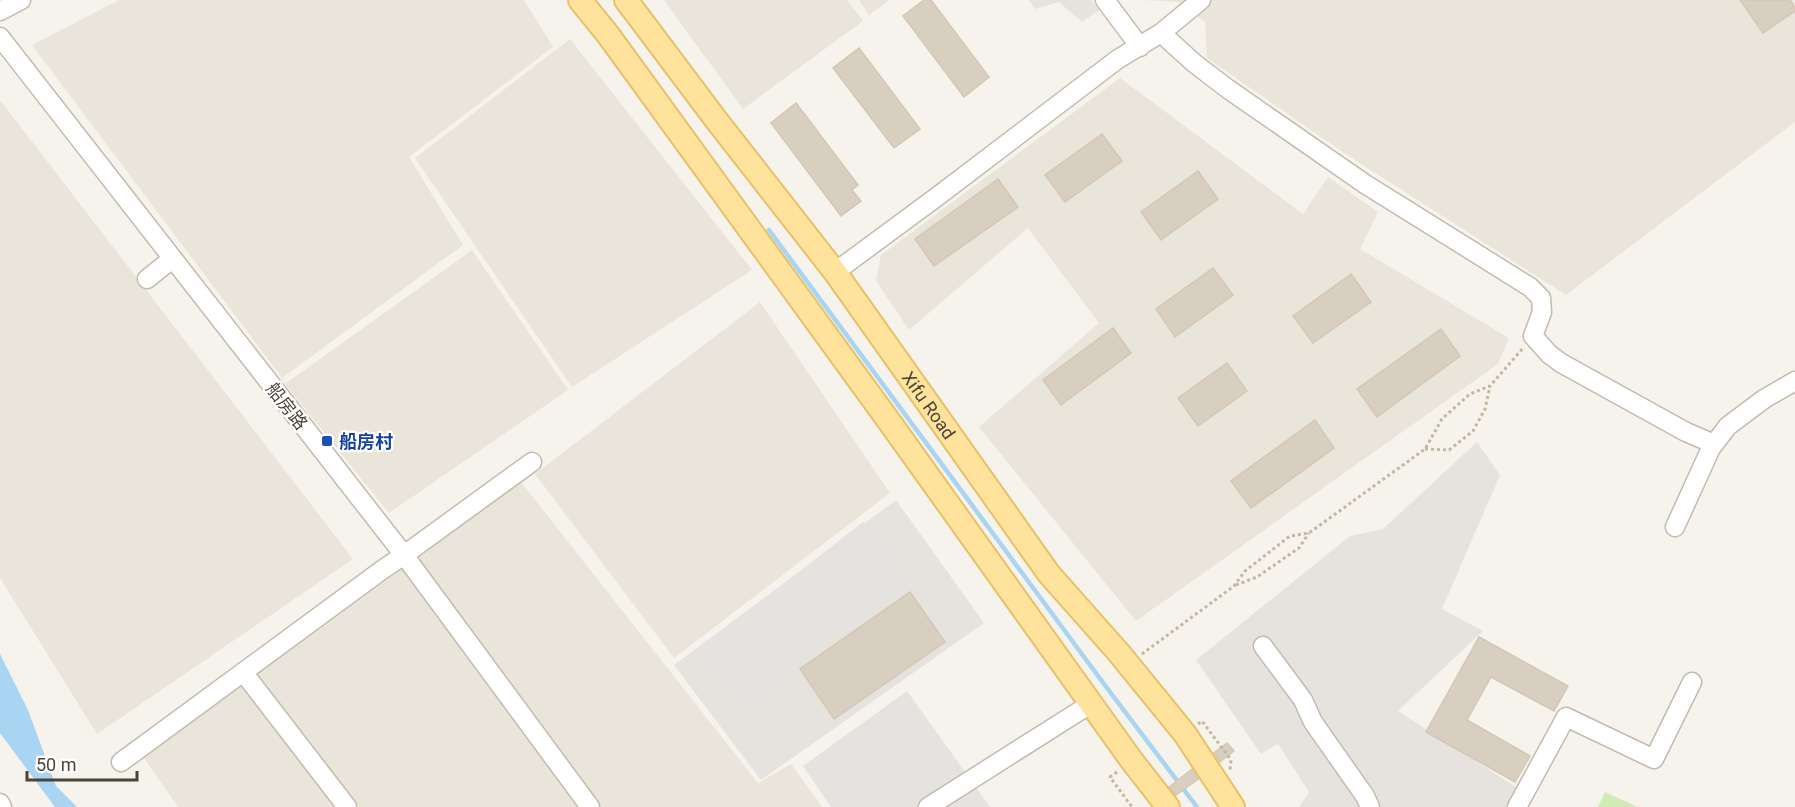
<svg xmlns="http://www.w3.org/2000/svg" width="1795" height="807" viewBox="0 0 1795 807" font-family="Roboto,'Noto Sans SC',sans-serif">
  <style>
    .residential { fill: #eae5da }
    .industrial { fill: #e6e2dd }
    .green { fill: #d2eab5 }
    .parking { fill: #e5e3e0 }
    .water { fill: #a9d4f2 }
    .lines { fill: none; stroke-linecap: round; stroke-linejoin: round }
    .stream { stroke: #a9d4f2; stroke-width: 4.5 }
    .building { fill: #d8cfc1; stroke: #d3c7b4; stroke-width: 1.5 }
    .minor-casing { stroke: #c2bbae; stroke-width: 21 }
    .major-casing { stroke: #e6c16a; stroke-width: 26 }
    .path { stroke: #c4b79f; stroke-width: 3; stroke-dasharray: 3 3; stroke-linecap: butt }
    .minor { stroke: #fff; stroke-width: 18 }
    .major { stroke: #ffe39c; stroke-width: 22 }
    .transit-dot { fill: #1a4fb4; stroke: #fff; stroke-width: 2 }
    .labels { text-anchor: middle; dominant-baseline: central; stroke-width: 4.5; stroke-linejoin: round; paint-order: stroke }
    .street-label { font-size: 18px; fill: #4b4439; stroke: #fff }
    .transit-label { font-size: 18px; font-weight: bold; fill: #164399; stroke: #fff; text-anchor: start }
  </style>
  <rect width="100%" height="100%" fill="#f6f3ec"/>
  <path class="residential" d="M119,0h405l29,47 -144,110 54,88 -181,133 -250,-333z
    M664,0h183l16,21 -120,88z
    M859,0h31l-21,15z
    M1143,0h650l2,3v119l-229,173 -222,-142 -137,-95 -2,-36 -27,-20z
    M570,39l182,231 -180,117 -157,-229z
    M1120,78l183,136 25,-37 50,35 -18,37 149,89 -11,26 -362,257 -157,-194 120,-104 -71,-95 -119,102 -33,-49 5,-26z
    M0,100l353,459 -256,175 -97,-156z
    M472,250l96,140 -179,123 -104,-129z
    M760,302l130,191 -216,165 -139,-184z
    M521,482l237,301 33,-19 31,43h-644l-34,-49z"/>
  <path class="industrial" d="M1029,0h62l8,10 -17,12 -23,-20 -24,7z
    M1477,442l23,33 -58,134 41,22 -85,80 121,78 -11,18h-209l10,-15 -31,-48 -17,10 -65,-94 154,-124 33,-7z
    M896,500l88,123 -223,157 -87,-115z"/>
  <path class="green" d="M1605,792l33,15h-40z"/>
  <path class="parking" d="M863,522l46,59 -167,130 -46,-59z
    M907,691l83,116h-159l-28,-41z"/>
  <path class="water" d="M0,654l28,56 28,76 21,21h-22l-55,-74z"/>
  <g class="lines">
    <path class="stream" d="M769,230l335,454 93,123"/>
  </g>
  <path class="building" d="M924,0h7l58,77 -25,20 -61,-81z
    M1740,0h50l5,8v3l-32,22z
    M859,48l61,81 -26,19 -61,-80z
    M796,103l62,82 -6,5 9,11 -20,15 -70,-93z
    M1102,134l20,27 -57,41 -20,-27z
    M1198,171l20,28 -57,41 -20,-28z
    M998,179l20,28 -84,59 -19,-27z
    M1213,268l20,27 -58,42 -19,-28z
    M1351,274l20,28 -58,41 -20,-27z
    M1113,328l18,25 -70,52 -18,-25z
    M1441,329l19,27 -83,61 -20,-28z
    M1227,363l20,28 -49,35 -20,-28z
    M1315,420l19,28 -83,60 -20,-27z
    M910,592l35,50 -111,77 -34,-50z
    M1479,637l89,49 -14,25 -63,-34 -24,43 63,36 -15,26 -89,-50z
    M1227,743l7,8 -14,11 -6,-9z
    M1192,769l6,10 -22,16 -7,-8z"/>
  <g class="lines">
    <defs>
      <path id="minor" d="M1105,0l35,47
        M0,11l21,-11
        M1161,33l33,30 34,26 137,95 165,103 11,11 1,14 -9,24 16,18 12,9 125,69 28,12
        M0,37l404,518 186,252
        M835,272l103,-76 180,-137 43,-26 40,-33
        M147,279l25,-20
        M1675,527l36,-79 17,-22 36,-27 31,-18
        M1263,646l40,54 10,22 52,74 5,11
        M243,672l104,135
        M121,762l261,-192 22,-15 128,-93
        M0,803l2,4
        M928,807l164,-104
        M1517,807l49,-90 88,42 38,-77"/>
      <g id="major">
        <path d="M580,0l29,36 282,388 241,337 36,46"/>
        <path id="s1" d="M626,0l91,121 118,151 214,302 70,79 66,81 48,73"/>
      </g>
    </defs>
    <use href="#minor" class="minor-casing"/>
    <use href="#major" class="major-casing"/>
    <path class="path" d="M1425,449l24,1 24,-19 12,-22 5,-23
      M1236,585l21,-8 42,-29 10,-15
      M1142,654l92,-68 11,-15 45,-35 19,-3 116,-84 17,-30 28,-25 20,-8 34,-39
      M1198,724l4,-3 29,39 -1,10
      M1117,772l-7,5 22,30"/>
    <use href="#minor" class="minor"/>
    <use href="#major" class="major"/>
  </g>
  <rect class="transit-dot" x="321" y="435" width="12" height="12" rx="3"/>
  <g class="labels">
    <g class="street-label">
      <text stroke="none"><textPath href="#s1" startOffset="506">Xifu Road</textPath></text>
      <text transform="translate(287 406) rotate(52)">船房路</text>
    </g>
    <g class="transit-label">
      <text x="339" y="441">船房村</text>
    </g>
  </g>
  <path d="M27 771v9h110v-9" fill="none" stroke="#4b4439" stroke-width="3"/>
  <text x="36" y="771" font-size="18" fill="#4b4439" stroke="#ffffff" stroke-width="4.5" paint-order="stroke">50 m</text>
</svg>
